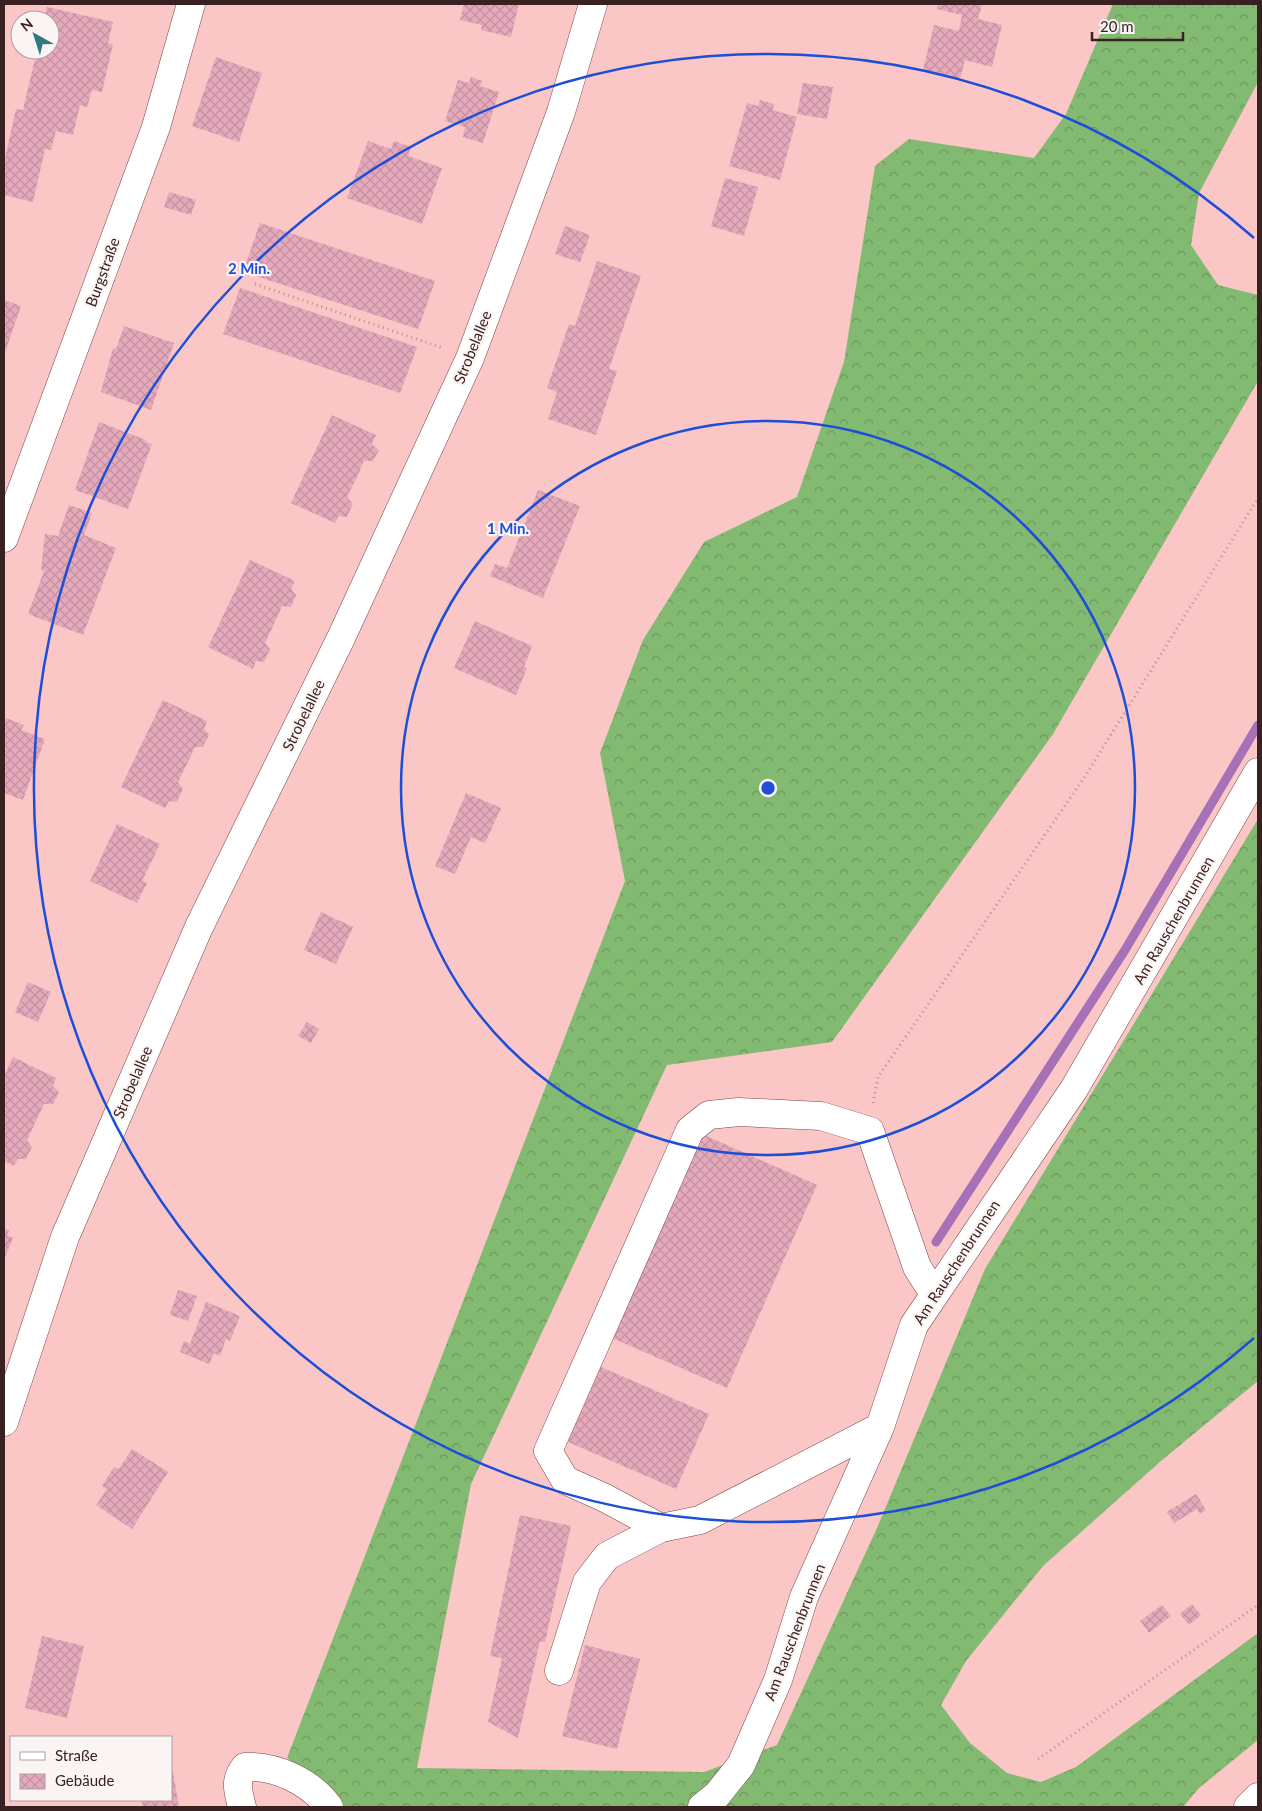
<svg xmlns="http://www.w3.org/2000/svg" width="1262" height="1811" viewBox="0 0 1262 1811" font-family="Lato,sans-serif">
  <style>
    .forest { fill: url(#forest-crowns) }
    .lines { fill: none; stroke-linecap: round; stroke-linejoin: round }
    .stream { stroke: #a671b6; stroke-width: 9 }
    .building { fill: url(#building-cross-hatch) }
    .minor-casing { stroke: #7b4547; stroke-width: 29 }
    .path { stroke: #ba9090; stroke-width: 3; stroke-dasharray: 1 4; stroke-linecap: butt }
    .minor { stroke: #fff; stroke-width: 28 }
    .ring { fill: none; stroke: #1d4ed8; stroke-width: 2.5 }
    .labels { text-anchor: middle; dominant-baseline: central; stroke-width: 4.5; stroke-linejoin: round; paint-order: stroke }
    .street-label { font-size: 15px; fill: #392121; stroke: #fbf4f4 }
    .centre { fill: #1d4ed8; stroke: #fbf4f4; stroke-width: 2.5 }
    .ring-label { font-size: 15px; text-anchor: middle; font-weight: bold; fill: #1d4ed8; stroke: #fbf4f4; stroke-width: 4.5; stroke-linejoin: round; paint-order: stroke }
  </style>
  <defs>
    <pattern id="forest-crowns" width="20" height="18" patternUnits="userSpaceOnUse" patternTransform="scale(1.25)"><rect width="20" height="18" fill="#83ba72"/><path d="M2 6a3 3 0 1 1 6 0M12 15a3 3 0 1 1 6 0" fill="none" stroke="#6c975d"/></pattern>
    <pattern id="building-cross-hatch" width="8" height="8" patternUnits="userSpaceOnUse" patternTransform="scale(1.25)"><rect width="8" height="8" fill="#e5a9bc"/><path d="M0 0l8 8M0 8l8-8" fill="none" stroke="#c591a1"/></pattern>
  </defs>
  <rect width="100%" height="100%" fill="#fac6c6"/>
  <path class="forest" d="M1113,4h145v78l-59,111 -8,52 27,40 40,10v86l-205,353 -221,308 -165,23 -196,419 -54,284 287,4 73,-27 100,-217 108,-259 273,-450v562l-96,79 -119,106 -77,95 -25,44 29,38 37,30 34,9 35,-15 182,-134v107l-59,48 -16,19h-844l-52,-49 338,-877 -25,-128 43,-113 61,-98 93,-45 47,-135 31,-196 34,-27 125,19 32,-44z"/>
  <g class="lines">
    <path class="stream" d="M936,1242l189,-292 133,-225"/>
  </g>
  <path class="building" d="M464,4h55l-8,33 -30,-7 1,-5 -22,-5z
    M938,4h44l-4,15 24,6 -10,42 -27,-7 -5,19 -37,-9 11,-45 25,6 3,-16 -25,-6z
    M47,7l66,15 -5,21 5,1 -11,48 -10,-2 -5,17 -7,-2 -7,30 -17,-4 -5,19 -6,-1 -12,53 -29,-7v-32l12,-54 7,1 14,-60h13v-30h-6z
    M216,57l46,16 -23,69 -47,-16z
    M471,77l11,4 -2,5 19,6 -16,51 -20,-6 2,-10 -20,-6 13,-41 11,3z
    M803,83l30,4 -6,32 -30,-5z
    M760,100l14,4 -1,6 24,7 -17,63 -51,-14 18,-63 11,3z
    M368,141l23,8 3,-8 17,6 -3,9 34,12 -20,56 -75,-26z
    M725,178l33,9 -14,49 -33,-10z
    M169,192l27,8 -5,15 -27,-8z
    M260,223l175,58 -17,48 -175,-57z
    M565,226l25,9 -10,27 -25,-8z
    M597,261l44,15 -32,93 8,2 -21,64 -48,-16 9,-27 -10,-4 22,-64 6,2z
    M240,288l177,59 -17,46 -177,-59z
    M4,300l17,6 -17,49z
    M124,326l50,17 -23,67 -50,-18 12,-44 3,1z
    M332,415l44,20 -4,9 7,6 -6,11h-9l-8,18 -9,18 6,7 -6,13 -8,-1 -4,7 -44,-20z
    M99,422l47,18 -1,2 7,2 -24,65 -53,-19z
    M538,490l42,16 -37,92 -53,-22 5,-12 12,4z
    M69,505l23,8 -8,22 32,13 -33,87 -55,-21 16,-43 -3,-1 4,-36 13,2z
    M250,560l45,21 -4,8 5,6 -5,12 -9,-1 -8,18 -9,19 5,6 -6,13 -8,-1 -3,8 -45,-22z
    M475,621l57,25 -8,21 3,1 -11,27 -62,-27z
    M163,700l44,21 -3,8 5,6 -6,12h-8l-8,17 -9,18 5,7 -6,13 -8,-1 -4,7 -44,-21z
    M6,718l18,7 -3,5 24,9 -22,61 -19,-7v-69z
    M466,793l35,15 -16,35 -14,-6 -16,37 -20,-8z
    M117,824l43,20 -18,37 5,2 -10,20 -47,-22z
    M321,912l32,15 -17,37 -32,-14z
    M28,982l23,10 -13,30 -23,-10z
    M307,1022l12,7 -8,14 -13,-7z
    M13,1057l43,21 -3,8 6,6 -6,12h-9l-17,36 5,7 -6,12h-8l-4,7 -10,-5v-85z
    M702,1134l115,51 -90,203 -115,-50z
    M4,1228l5,3 -2,4 6,3 -9,21z
    M178,1290l19,6 -9,25 -18,-6z
    M206,1302l34,14 -10,25 -4,-2 -6,17 -6,-3 -5,11 -29,-12 4,-11 6,3z
    M601,1367l108,47 -33,75 -108,-47z
    M132,1449l36,23 -36,57 -36,-24 11,-16 -5,-3 12,-19 5,2z
    M1196,1494l10,16 -6,4 -3,-5 -23,14 -7,-11z
    M520,1515l51,11 -26,116 -5,-1 -22,97 -30,-16 14,-64 -12,-2z
    M1192,1604l9,11 -12,10 -9,-11z
    M1162,1605l9,11 -22,17 -9,-12z
    M42,1636l42,10 -17,72 -42,-10z
    M585,1645l55,14 -23,90 -55,-13z
    M171,1772h2l6,35h-36l-2,-7h30z"/>
  <g class="lines">
    <defs>
      <path id="minor" d="M4,538l152,-411 35,-123
        M4,1422l61,-185 134,-310 142,-289 129,-280 91,-246 32,-108
        M880,1427l-180,93 -39,8 -56,-30 -40,-18 -17,-29 142,-321 19,-15 30,-3 82,4 49,15 47,136 17,27
        M559,1671l28,-89 20,-26 54,-28
        M242,1807c-4,-16 -8,-27 3,-40 30,-2 66,15 84,40
        M702,1807l15,-12 24,-30 37,-85 26,-83 76,-170 34,-102 160,-236 184,-317
        M1248,1807l10,-10"/>
    </defs>
    <use href="#minor" class="minor-casing"/>
    <path class="path" d="M255,284l188,64
      M873,1103l5,-26 206,-299 174,-280
      M1038,1759l220,-154"/>
    <use href="#minor" class="minor"/>
  </g>
  <g class="ring">
    <circle cx="768" cy="788" r="367"/>
    <path d="M1254 1338A734 734 0 1 1 1254 238"/>
  </g>
  <g class="labels">
    <g class="street-label">
      <text transform="translate(102 272) rotate(-70)">Burgstraße</text>
      <text transform="translate(472 347) rotate(-68)">Strobelallee</text>
      <text transform="translate(303 715) rotate(-64)">Strobelallee</text>
      <text transform="translate(1173 920) rotate(-60)">Am Rauschenbrunnen</text>
      <text transform="translate(132 1082) rotate(-67)">Strobelallee</text>
      <text transform="translate(956 1262) rotate(-57)">Am Rauschenbrunnen</text>
      <text transform="translate(794 1632) rotate(-69)">Am Rauschenbrunnen</text>
    </g>
  </g>
  <circle cx="768" cy="788" r="8" class="centre"/>
  <g class="ring-label">
    <text x="249" y="274">2 Min.</text>
    <text x="508" y="534">1 Min.</text>
  </g>
  <rect width="1262" height="1811" fill="none" stroke="#392121" stroke-width="10"/>
  <rect x="10" y="1736" width="162" height="65" fill="#fbf4f4" stroke="#ada0a0"/>
  <rect x="20" y="1752" width="25" height="8" fill="#ffffff" stroke="#ada0a0"/>
  <text x="55" y="1761" font-size="15" fill="#392121">Straße</text>
  <rect x="20" y="1774" width="25" height="15" fill="url(#building-cross-hatch)" stroke="#ada0a0"/>
  <text x="55" y="1786" font-size="15" fill="#392121">Gebäude</text>
  <g transform="translate(35 35) rotate(321)"><circle r="24" fill="#fbf4f4" stroke="#ada0a0"/>
  <path d="M0-4L9 19L0 12L-9 19Z" fill="#307a7c"/>
  <text y="-8" font-size="14" font-weight="bold" text-anchor="middle" fill="#392121">N</text>
  </g>
  <path d="M1092 32v8h91v-8" fill="none" stroke="#392121" stroke-width="2.5"/>
  <text x="1100" y="32" font-size="15" fill="#392121" stroke="#fbf4f4" stroke-width="4" paint-order="stroke">20 m</text>
</svg>
